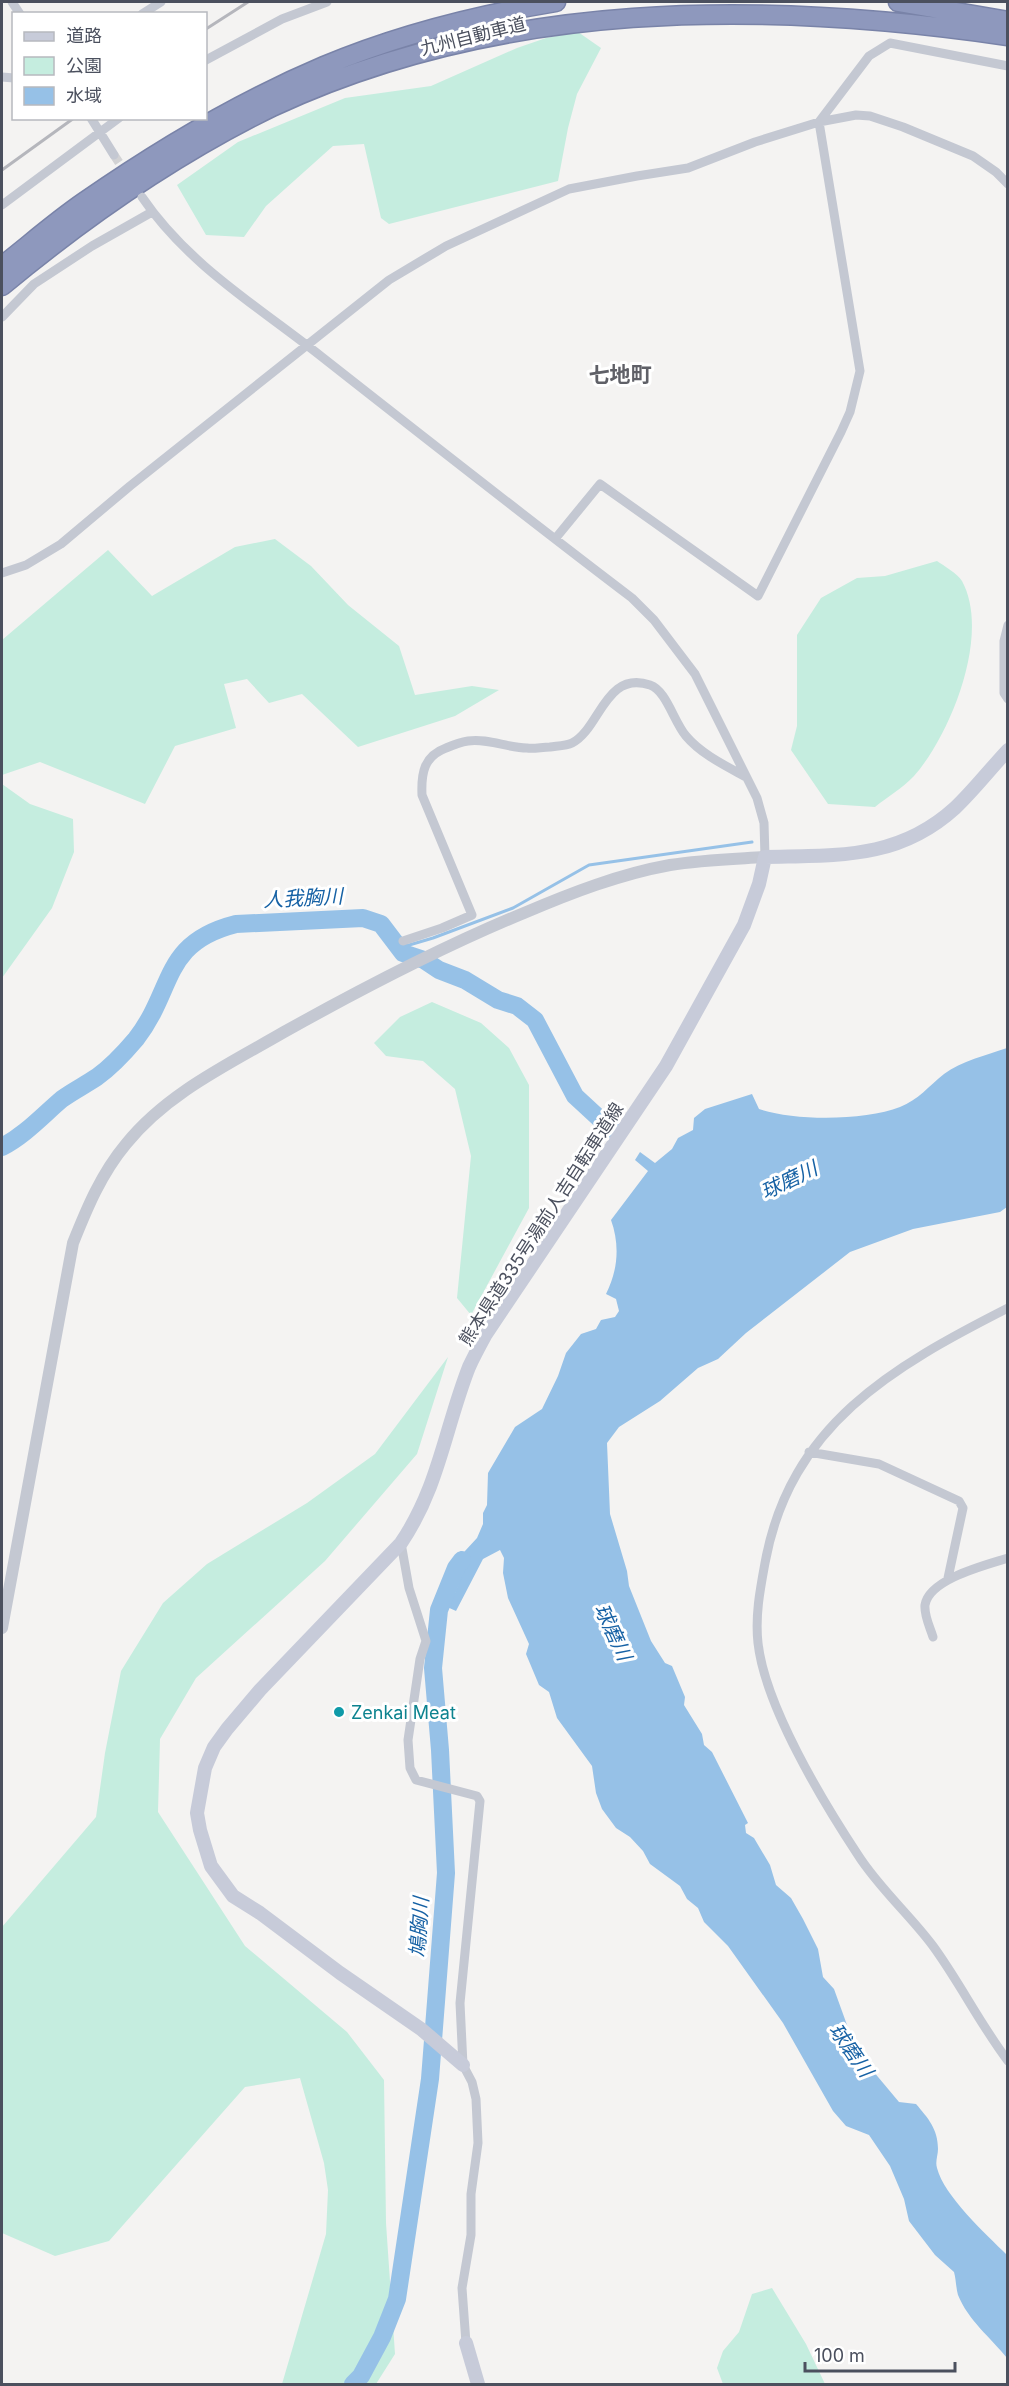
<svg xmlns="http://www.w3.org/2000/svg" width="1009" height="2386" viewBox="0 0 1009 2386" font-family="Inter,'Noto Sans JP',sans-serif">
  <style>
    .green { fill: #c5eddf }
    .water { fill: #96c1e7 }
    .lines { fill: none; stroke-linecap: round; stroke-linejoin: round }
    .stream { stroke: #96c1e7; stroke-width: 3 }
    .river { stroke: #96c1e7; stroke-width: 18 }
    .minor-tunnel { stroke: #d2d2d4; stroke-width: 9; stroke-dasharray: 9 4.5; stroke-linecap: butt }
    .motorway-casing { stroke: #7983a8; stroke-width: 21 }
    .minor { stroke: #c4c8d2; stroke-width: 9 }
    .tertiary { stroke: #c4c8d2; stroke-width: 12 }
    .secondary { stroke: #c7cbd9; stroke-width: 14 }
    .motorway { stroke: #8e98bd; stroke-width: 18 }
    .rail { stroke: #b5b6bc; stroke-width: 3 }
    .culture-dot { fill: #0f9aa8; stroke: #fff; stroke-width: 2 }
    .labels { text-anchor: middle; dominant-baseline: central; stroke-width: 6; stroke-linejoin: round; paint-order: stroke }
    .street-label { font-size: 18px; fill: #4b505e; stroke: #fff }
    .culture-label { font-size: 18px; fill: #0d838f; stroke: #fff; text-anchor: start }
    .water-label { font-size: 20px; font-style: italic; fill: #1762a5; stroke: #fff }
    .quarter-label { font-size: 21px; font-weight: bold; fill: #5f6067; stroke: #fff }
  </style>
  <rect width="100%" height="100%" fill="#f4f3f2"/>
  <path class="green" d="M578,32l23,16 -24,46 -9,34 -10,53 -169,43 -8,-6 -17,-74 -31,2 -67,60 -22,31 -38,-2 -29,-50 61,-43 107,-44 86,-12 86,-38 29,-10z
    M275,539l36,27 37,39 51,41 16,49 57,-9 27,4 -44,26 -97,31 -56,-53 -33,9 -22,-24 -23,5 12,44 -61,18 -30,58 -105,-42 -38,13v-135l106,-90 44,46 83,-49z
    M937,561c7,5 20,12 25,20 29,53 -11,153 -48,195 -11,12 -27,21 -39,31l-47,-3 -37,-54 6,-24v-91l24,-37 36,-20 28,-2z
    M2,784l28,20 43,15 1,33 -22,56 -50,70z
    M432,1002l49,21 28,25 20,37v123l-58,107 -14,-17 14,-142 -16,-67 -32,-28 -37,-5 -12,-13 26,-26z
    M448,1357l-31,97 -92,107 -129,117 -36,61 -2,73 87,134 102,86 37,48 2,143 9,131 -19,30h-94l44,-150 2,-44 -4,-27 -24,-85 -55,9 -136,154 -54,15 -53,-23v-306l94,-110 9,-64 16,-82 42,-68 44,-39 100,-61 68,-49z
    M772,2288l34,56 19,40h-102l-6,-16 6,-17 16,-19 13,-38z"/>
  <path class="water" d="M1007,1048v159l-7,5 -87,17 -63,23 -104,81 -28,26 -20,9 -38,33 -41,26 -12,16 3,71 17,57 2,15 22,55 14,22 7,3 13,31 -1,8 18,29 2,11 8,7 36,71 -3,2 1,8 8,5 16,27 6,20 15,13 12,21 15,30 5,28 11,12 17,47 17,29 31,37 17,2c12,14 22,25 22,45 0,6 -3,13 -1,19 7,28 49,66 70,87v103c-16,-20 -39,-38 -49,-63 -2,-7 -2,-16 -4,-23l-19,-17 -26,-34 -5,-22 -14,-33 -21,-31 -23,-9 -13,-15 -50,-88 -55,-77 -24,-24 -6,-14 -11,-9 -7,-13 -30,-22 -7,-13 -13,-14 -14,-9 -14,-19 -6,-16 -4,-27 -35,-48 -8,-26 -10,-7 -13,-31 3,-10 -21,-46 -5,-25 1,-15 -4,-8 -17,9 -27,52 -11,-5 -9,-8 19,-5 4,-10 -9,-5 15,-27 12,-13 6,-14v-11l4,-8 1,-32 27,-46 27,-18 16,-33 8,-23 15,-19 15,-5 5,-9 14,-3 4,-6 -3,-12 -10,-5c12,-24 14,-49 5,-74l37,-49 -13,-11 5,-8 15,11 17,-14 6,-11 15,-8 1,-12 11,-9 47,-15 7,15c34,12 106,12 141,-2 18,-7 29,-21 44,-33 17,-13 43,-19 63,-26z"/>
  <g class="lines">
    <path class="stream" d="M399,948l34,-10 80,-30 76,-43 163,-23"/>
    <path class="river" d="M2,1147c23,-12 40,-31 60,-48 11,-8 23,-14 35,-22 14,-10 28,-25 39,-38 39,-50 25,-96 100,-115l127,-6 18,6 22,29 21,7 15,10 26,10 33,20 19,6 18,14 40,76 39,36
      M353,2384l8,-8 21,-39 15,-38 33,-220 16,-206 -6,-123 -7,-82 6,-58 17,-42 6,-8"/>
    <path class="minor-tunnel" d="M114,155l14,21"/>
    <defs>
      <path id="motorway" d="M898,2l110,19
        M2,266c27,-21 53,-44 82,-64 76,-53 155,-100 240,-136 74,-31 153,-51 232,-64
        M2,286c83,-69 172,-131 270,-179 229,-107 488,-107 736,-71"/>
    </defs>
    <use href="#motorway" class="motorway-casing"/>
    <path class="minor" d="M12,2l8,12
      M142,14l19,-12
      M206,60l76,-41 45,-17
      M2,77l12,1
      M91,118l23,37
      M142,197c46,68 117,110 180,160 103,81 206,162 310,241l22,22 41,54 62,124 7,25 1,34
      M2,205l117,-87
      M2,317l32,-33 58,-38 60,-34
      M555,539l45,-55 158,112 83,-164 9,-20 10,-41 -41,-249 50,-66 21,-13 118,23
      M2,573l24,-8 35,-21 69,-58 259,-206 57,-34 123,-57 68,-13 51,-8 67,-26 64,-20 37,-7 14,1 33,11 70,29 23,16 12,12
      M1008,625l-4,16v52l4,6
      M403,941l39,-13 30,-13 -50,-120c-1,-22 2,-39 24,-47 7,-3 15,-6 22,-7 20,-3 39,7 59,7 7,1 15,-1 23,-1 6,-1 16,-1 22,-4 28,-14 33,-73 78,-58 16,5 24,37 36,51 15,18 40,30 60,41
      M1008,1308c-116,59 -218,117 -243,255 -5,27 -10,53 -7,80 7,63 65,159 100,212 21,33 52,60 75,91 27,37 47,78 75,115
      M809,1452l70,12 80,37 4,7 -15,70
      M401,1543l8,45 17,53 -6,18 -12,81 2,28 6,12 61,16 3,5 -20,202 3,62 9,17 4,17 2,44 -7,51v41l-9,53 4,55
      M933,1637c-3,-10 -9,-21 -8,-32 4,-26 61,-40 83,-47"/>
    <path class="tertiary" d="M2,1628l71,-385c14,-35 28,-69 53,-99 41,-51 103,-80 158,-112 79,-44 157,-85 240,-119 47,-20 96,-39 146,-48 31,-5 64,-6 95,-8"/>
    <path class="secondary" d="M463,2065l-42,-36 -81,-56 -80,-60 -27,-17 -22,-30 -11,-36 -3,-17 8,-45 9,-21 13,-18 33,-39 141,-147c38,-56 44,-115 68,-176 5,-11 11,-22 17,-33l180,-268 78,-141 15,-41 6,-27c72,-2 133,3 190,-49 19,-18 35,-39 53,-58
      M466,2343l12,41"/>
    <use href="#motorway" class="motorway"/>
    <path class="rail" d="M206,29l42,-27
      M2,170l72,-52"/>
  </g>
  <circle class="culture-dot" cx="339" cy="1712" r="6"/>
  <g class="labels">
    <g class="street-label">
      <text transform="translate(473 36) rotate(-14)">九州自動車道</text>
      <text transform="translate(541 1224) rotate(-57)">熊本県道335号湯前人吉自転車道線</text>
    </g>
    <g class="culture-label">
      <text x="351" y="1712">Zenkai Meat</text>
    </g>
    <g class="water-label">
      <text transform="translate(303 898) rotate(-3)">人我胸川</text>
      <text transform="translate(789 1180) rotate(-26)">球磨川</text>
      <text transform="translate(613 1632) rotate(65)">球磨川</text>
      <text transform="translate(419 1927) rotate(-86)">鳩胸川</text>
      <text transform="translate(851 2050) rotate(55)">球磨川</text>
    </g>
    <g class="quarter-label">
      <text x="620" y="374">七地町</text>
    </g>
  </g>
  <rect width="1009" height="2386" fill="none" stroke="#4b505e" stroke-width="6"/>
  <rect x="12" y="12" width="195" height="108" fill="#ffffff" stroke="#b7b9bf" stroke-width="1.5"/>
  <rect x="24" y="32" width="30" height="9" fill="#c7cbd9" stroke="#b7b9bf" stroke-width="1.5"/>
  <text x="66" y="42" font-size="18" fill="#4b505e">道路</text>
  <rect x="24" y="57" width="30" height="18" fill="#c5eddf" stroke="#b7b9bf" stroke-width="1.5"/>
  <text x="66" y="72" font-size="18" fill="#4b505e">公園</text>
  <rect x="24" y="87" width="30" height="18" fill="#96c1e7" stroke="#b7b9bf" stroke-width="1.5"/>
  <text x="66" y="102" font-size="18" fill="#4b505e">水域</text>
  <path d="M805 2362v9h150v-9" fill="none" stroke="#4b505e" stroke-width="3"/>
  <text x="814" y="2362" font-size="18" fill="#4b505e" stroke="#ffffff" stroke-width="4.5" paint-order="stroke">100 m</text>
</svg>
